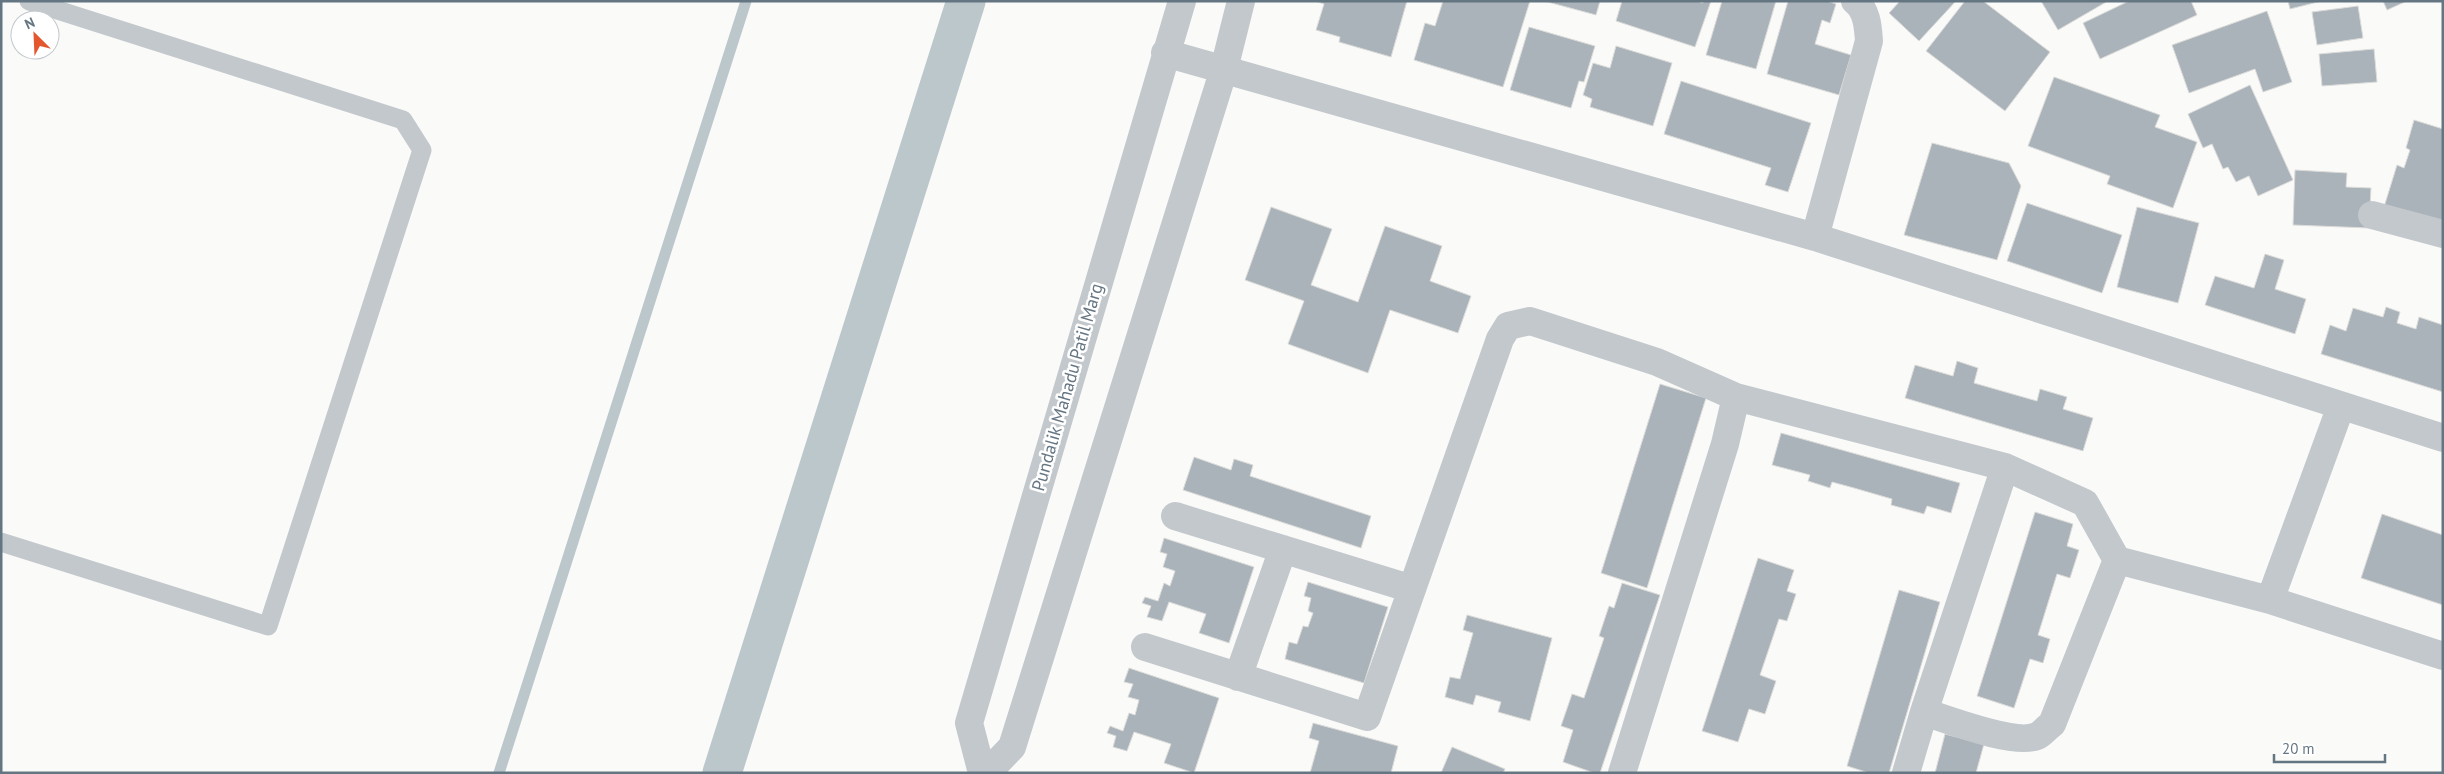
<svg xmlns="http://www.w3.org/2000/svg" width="2444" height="774" viewBox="0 0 2444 774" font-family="'PT Sans',sans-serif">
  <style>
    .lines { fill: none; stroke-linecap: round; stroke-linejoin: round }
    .stream { stroke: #bbc7cb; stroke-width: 11 }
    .canal { stroke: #bbc7cb; stroke-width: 39 }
    .building { fill: #aab3b9; stroke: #dcdcda }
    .service { stroke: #c3c8cc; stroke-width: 19 }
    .minor { stroke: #c3c8cc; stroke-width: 28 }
    .labels { text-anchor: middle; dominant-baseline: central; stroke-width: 5; stroke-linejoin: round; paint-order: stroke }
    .street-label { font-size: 18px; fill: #657683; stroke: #fff }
  </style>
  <rect width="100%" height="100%" fill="#fafaf8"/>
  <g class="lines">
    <path class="stream" d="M499,773l247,-772"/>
    <path class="canal" d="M722,773l244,-772"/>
  </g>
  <path class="building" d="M1315,1h92l-16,56 -52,-15 1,-5 -24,-7 8,-26z
    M1443,1h87l-27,86 -89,-27 11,-37 10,3z
    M1544,1h56l-4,14z
    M1622,1h75l6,2v-2h8l-16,46 -79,-26z
    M1722,1h54l-20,68 -50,-14z
    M1788,1h39l9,3 -6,19 -8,-3 -7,24 36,11 -12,40 -72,-21z
    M1900,1h56l-37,40 -30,-28z
    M1965,1h18l67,51 -45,59 -79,-60z
    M2041,1h67l-50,29z
    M2129,1h62l6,14 -97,44 -17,-36z
    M2288,1h34l-32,8z
    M2383,1h24l-20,9z
    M2358,6l5,32 -46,7 -5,-33z
    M2267,11l25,71 -29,10 -8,-23 -66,24 -17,-48z
    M1529,27l66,19 -11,36 -5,-1 -8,27 -61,-18z
    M1616,46l56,17 -19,63 -63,-19 2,-8 -9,-4 10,-32 17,5z
    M2374,49l3,33 -55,4 -3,-32z
    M2054,77l106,38 -5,12 42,15 -24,66 -66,-24 3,-8 -82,-30z
    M1681,81l130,42 -23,69 -23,-7 6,-17 -107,-34z
    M2250,85l43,95 -35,16 -9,-20 -13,6 -8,-15 -5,2 -11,-25 -9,4 -15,-34z
    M2414,120l29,9v94l-59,-16 13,-42 7,3 6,-18 -4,-2z
    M1932,143l77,20 12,23 -24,74 -93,-25z
    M2295,170l52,3 -1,14 25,1 -2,40 -76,-3z
    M2027,203l95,32 -20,58 -95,-32z
    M1271,207l61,22 -21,56 47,17 27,-76 57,20 -12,35 41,15 -13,37 -68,-23 -22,63 -80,-29 16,-43 -59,-21z
    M2137,207l62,16 -21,80 -61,-16z
    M2265,254l19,6 -9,29 31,10 -11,35 -90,-29 10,-29 39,12z
    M2386,307l14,5 -3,11 19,6 3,-12 24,8v67l-122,-38 9,-29 16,6 7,-23 30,9z
    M1957,361l21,7 -4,15 63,18 3,-12 27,8 -4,12 30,9 -10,33 -178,-53 10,-33 38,11z
    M1660,384l46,14 -59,190 -46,-15z
    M1781,433l179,50 -9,30 -24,-7 -3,8 -33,-9 1,-6 -38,-11 -22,-6 -2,6 -22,-7 2,-6 -38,-10z
    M1194,457l37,13 3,-11 19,6 -3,11 121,40 -10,32 -178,-58z
    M2035,512l38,12 -6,22 12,4 -9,28 -13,-4 -19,61 12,4 -7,24 -13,-4 -16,49 -37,-12z
    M2382,514l61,21v70l-82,-27z
    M1164,538l90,29 -25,76 -30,-10 7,-19 -37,-12 -7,19 -15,-4 4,-11 -9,-3 3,-6 13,4 6,-18 6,3 5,-15 -12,-4 4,-13 -7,-2z
    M1758,558l36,12 -7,21 9,3 -9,27 -8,-2 -19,56 16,6 -11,33 -16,-5 -11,33 -36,-11z
    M1308,582l80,25 -24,76 -79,-24 4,-17 8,2 6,-18 5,1 5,-14 -5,-2 3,-13 -7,-2z
    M1622,583l38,12 -60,178h-6l-31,-11 10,-32 -12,-4 11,-32 12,4 20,-60 -5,-2 10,-30 5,2z
    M1899,590l41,12 -51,171h-20l-22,-7z
    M1467,615l85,23 -22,83 -32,-9 3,-10 -25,-7 -3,10 -28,-8 5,-20 10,2 13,-46 -10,-3z
    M1129,668l90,30 -25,75 -30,-10 7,-19 -37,-12 -7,19 -14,-4 3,-11 -9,-3 3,-7 13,5 6,-18 6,2 4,-15 -11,-3 5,-13 -9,-2z
    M1313,723l85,23 -7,27h-81l9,-32 -10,-3z
    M1945,734l39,10 -8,29h-41z
    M1452,747l53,22 -2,4h-62z"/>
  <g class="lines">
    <path class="service" d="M1,542l267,84 154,-476 -19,-30 -374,-119"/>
    <path class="minor" d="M1165,53l650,184 628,201
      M2372,215l71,19
      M1815,237l54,-196c-1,-14 -2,-31 -14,-40
      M1175,516l237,73
      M2270,600l173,56
      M1145,647l222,70 133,-378 8,-13 22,-5 127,41 79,35 269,70 80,36 32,57 153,40 71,-194
      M1238,677l45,-128
      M1924,712c22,7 92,34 113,24 5,-2 10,-9 15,-12l65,-164
      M982,773l-13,-50 213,-722
      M987,773l25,-26 212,-678 17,-68
      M1622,773l103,-329 11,-47
      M1906,773l18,-61 81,-245"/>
  </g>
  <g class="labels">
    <g class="street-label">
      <text transform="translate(1067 387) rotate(-74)">Pundalik Mahadu Patil Marg</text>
    </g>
  </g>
  <rect width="2444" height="774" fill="none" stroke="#657683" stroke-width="5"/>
  <g transform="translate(35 35) rotate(336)"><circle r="24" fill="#ffffff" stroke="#c1c8cd"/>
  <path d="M0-4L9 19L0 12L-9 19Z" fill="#e4572e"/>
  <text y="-8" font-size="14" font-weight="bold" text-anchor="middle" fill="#657683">N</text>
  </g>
  <path d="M2274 754v8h111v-8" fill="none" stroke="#657683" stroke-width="2.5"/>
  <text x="2282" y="754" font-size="15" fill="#657683" stroke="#ffffff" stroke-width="4" paint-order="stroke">20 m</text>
</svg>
